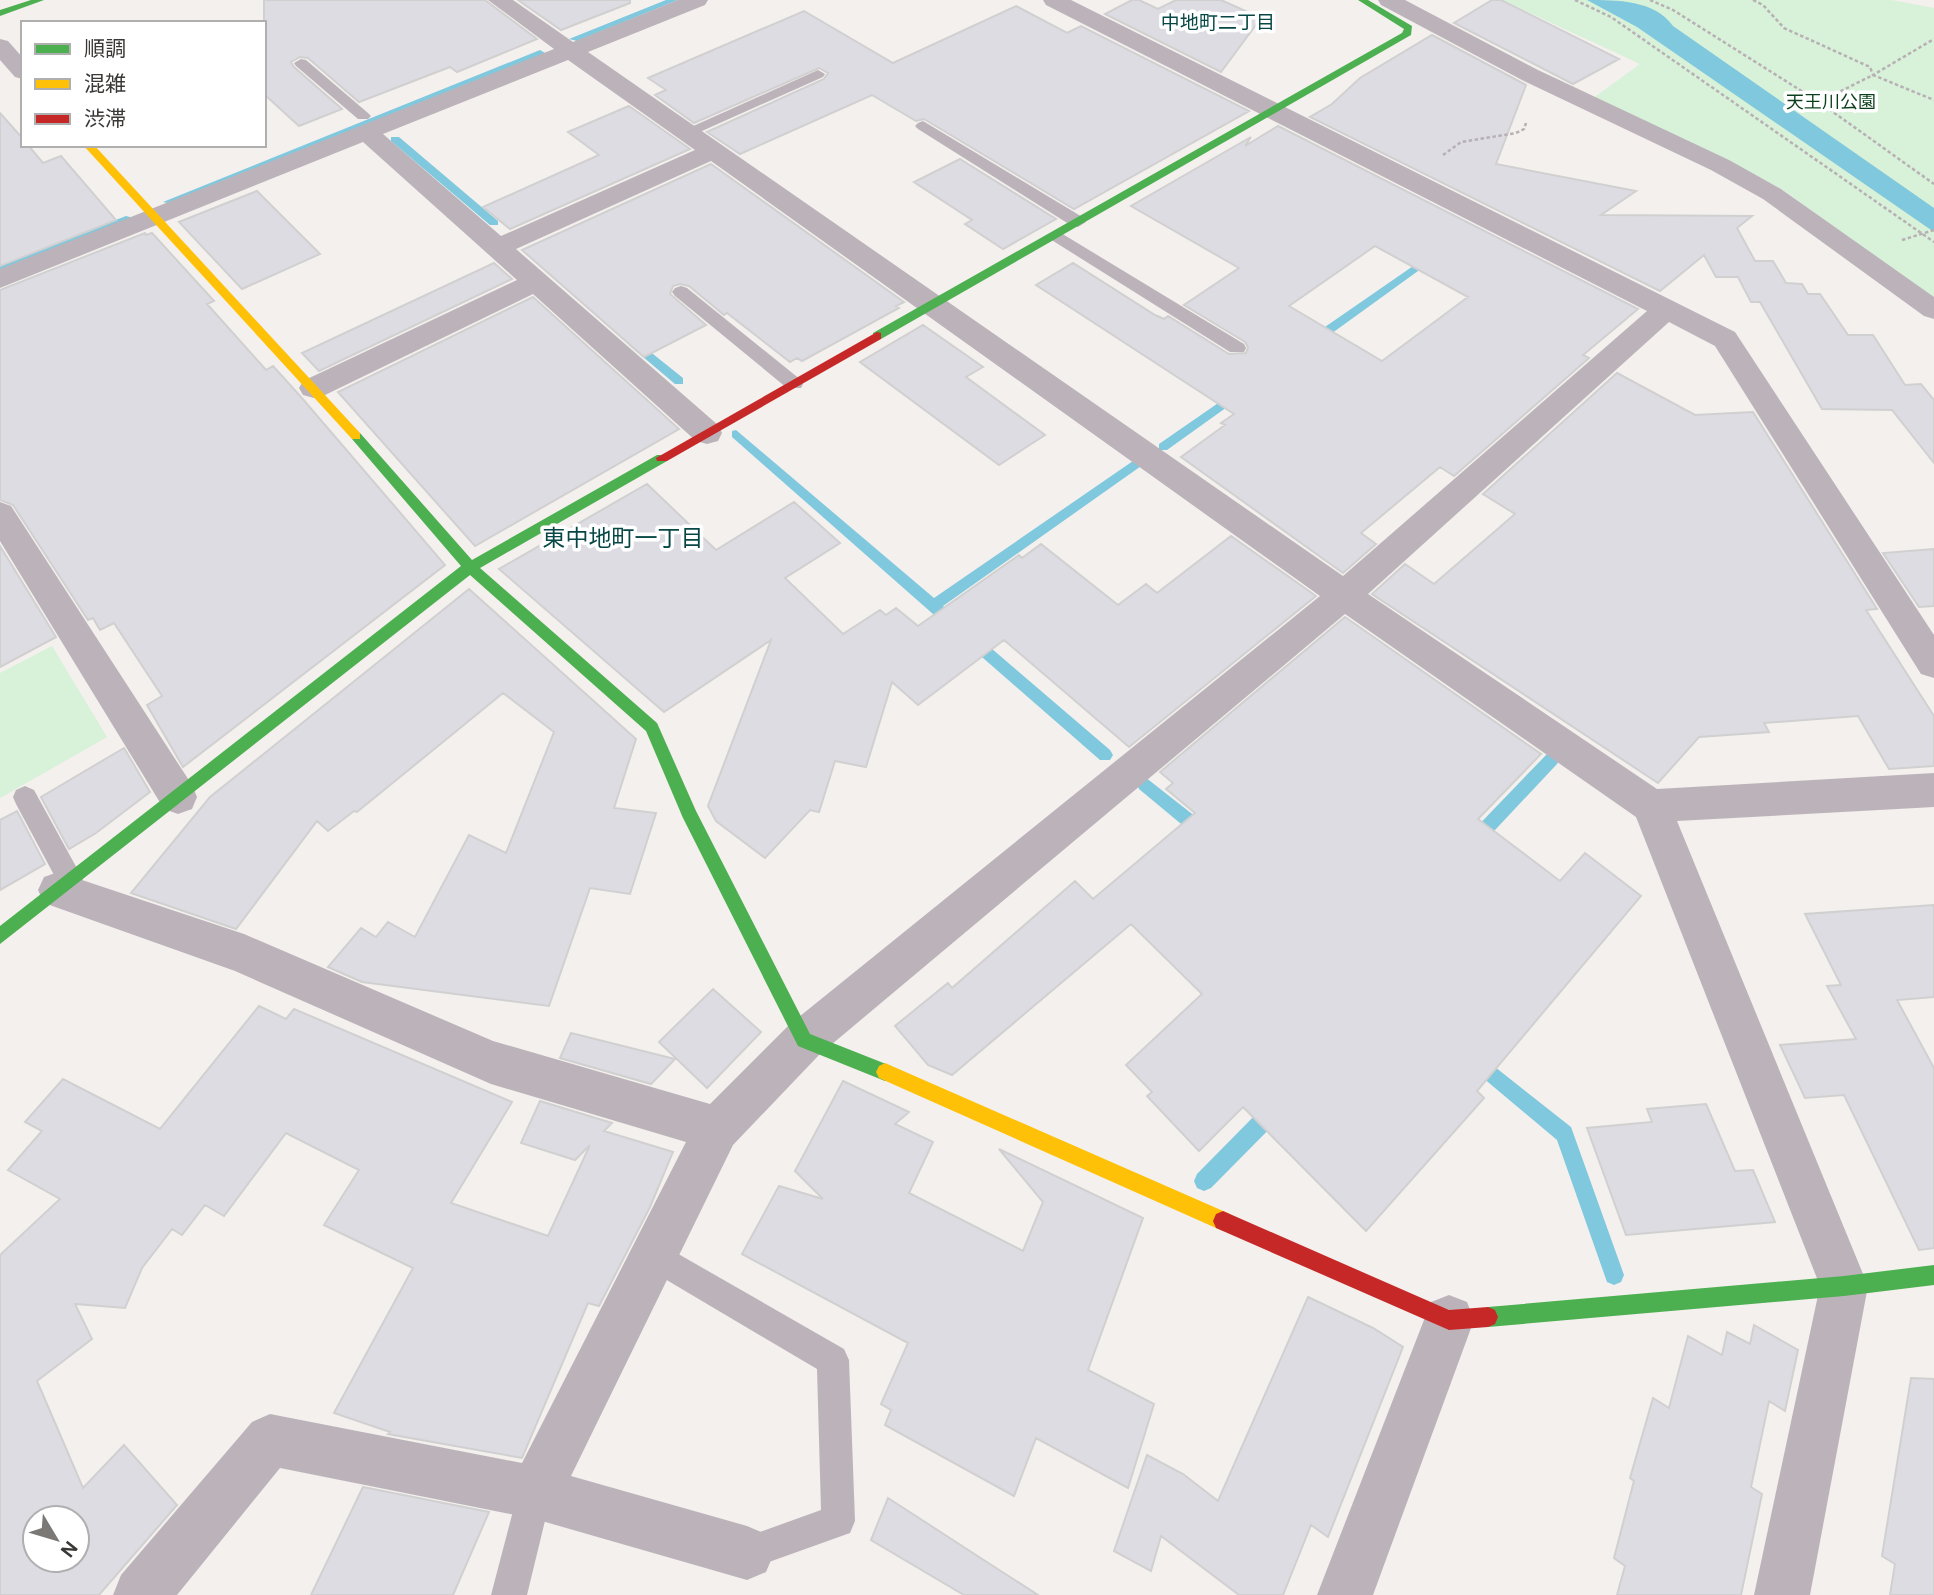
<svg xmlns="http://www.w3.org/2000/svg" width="1934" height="1595" viewBox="0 0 1934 1595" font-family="'DM Sans','Noto Sans JP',sans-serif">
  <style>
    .green { fill: #d8f1d9 }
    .water { fill: #80c8dd }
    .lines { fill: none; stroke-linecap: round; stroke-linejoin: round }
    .stream { fill: #80c8dd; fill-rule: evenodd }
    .building { fill: #dedce3; stroke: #d1d0d0; stroke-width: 2; fill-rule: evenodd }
    .path { stroke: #b7b0b4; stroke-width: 2.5; stroke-dasharray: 3.5 2.5; stroke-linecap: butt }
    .lane { fill: #bcb3ba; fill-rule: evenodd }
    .street { fill: #bcb3ba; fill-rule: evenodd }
    .fast { fill: #4caf50; fill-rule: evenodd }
    .slow { fill: #ffc107; fill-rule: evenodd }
    .jam { fill: #c62828; fill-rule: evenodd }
    .labels { text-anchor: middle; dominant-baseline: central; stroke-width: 7; stroke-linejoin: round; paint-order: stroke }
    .far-park-label { font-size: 18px; fill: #0b3f1b; stroke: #fff }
    .far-neighbourhood-label { font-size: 19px; fill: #074846; stroke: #fff }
    .neighbourhood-label { font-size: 23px; fill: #074846; stroke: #fff }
  </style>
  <rect width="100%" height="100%" fill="#f3f0ed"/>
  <path class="green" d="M1502,0h390l42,8v293l-149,-110 -58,-31 -135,-61 48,-35z
    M52,646l55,91 -107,61v-125z"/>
  <path class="water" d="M1587,0c30,0 68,0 86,26l261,182v24l-297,-205z"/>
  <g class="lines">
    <path class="stream" d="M666,0h12l-101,41 -8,-2z
      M540,50l5,3 -2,2 -371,149 -9,-2z
      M391,137h8l99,84v4h-8l-99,-84z
      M126,216l4,1v4l-130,51v-7z
      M1432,253l6,3 -2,2 -119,86h-8v-6z
      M633,338l50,40v6h-8l-46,-39v-6z
      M1237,390l6,4 -2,3 -74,53h-8v-6z
      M736,430l198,168 199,-137h10l1,3 -201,142 19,19 -7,6 -5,-2 -218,-192v-6z
      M972,634l5,2 133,114 3,5 -3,5h-10l-133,-116 -2,-4 2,-4z
      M1552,752l5,2 3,5 -3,5 -77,82 -6,2 -6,-2 -2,-5 2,-5 79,-82z
      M1145,777l65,51 2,5 -2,5 -6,2 -6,-2 -59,-49 -2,-5 2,-5z
      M1476,1052l95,75 53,148 -3,7 -7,3 -7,-3 -50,-142 -87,-73 -3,-6 3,-6z
      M1274,1101l7,2 2,7 -2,7 -70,71 -7,3 -7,-3 -3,-7 3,-7 70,-71z"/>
  </g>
  <path class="building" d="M264,0h221l52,39 -80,33 -7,-5 -91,35 -51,-44 -8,-1 -9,5 3,5 48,42 -43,17 -35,-32z
    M518,0h112v3l-69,27z
    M1132,0h7l19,9 18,-9h45l40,18 -40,54 -116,-58z
    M1492,0h9l118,59 -46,25 -119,-61z
    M1016,6l51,27 14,-7 168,85 -175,98 -150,-90 -8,2 -44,-26 -132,59 -33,-22 117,-53 4,-6 -9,-5 -125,55 -39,-28 11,-5 -18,-12 156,-67 89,52z
    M1432,35l94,50 -30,79 140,27 -35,24 151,1 -15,12 18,33h18l13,22 16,1 6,10h12l28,41h25l32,50 16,-1 13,16v63l-42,-53 -70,-1 -62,-107h-9l-13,-25h-22l-12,-22 -44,36 -350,-174 22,-13 28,-26z
    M629,106l61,43 -180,80 -27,-22 116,-52 -31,-23z
    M0,113l23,26v6h5l15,18 18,-7 55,64 -116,46z
    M1278,126l360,183 -55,46 6,3 -135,118 -14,-9 -79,66 15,11 -33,29 -162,-116 44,-32 -4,-2 13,-9 -198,-129 37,-22 82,52 9,4 4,-3 61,38 17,-1 2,-6 -3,-5 -61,-37 55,-37 -108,-62 120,-69 -6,9zM1375,246l93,51 -86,64 -93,-55z
    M960,159l96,60 -53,30 -38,-25 7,-4 -58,-38z
    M711,164l193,138 -8,4 3,2 -97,53 -5,-3 -7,4 -63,-49 -3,2 -35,-29 -9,-2 -7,2 -3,8 36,31 -62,32 -122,-107z
    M257,191l63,63 -78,35 -63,-67z
    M145,233l1,2 6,-2 62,68 -7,3 59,66 7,-4 28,31 144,168 -262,202 -36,-62 15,-9 -48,-73 -14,7 -7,-12 -5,2 -75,-115 -13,-5v-210z
    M494,263l18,16 -193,92 -17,-18z
    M533,297l146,132 -204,117 -137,-154z
    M923,325l60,42 -17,10 79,58 -46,30 -139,-103z
    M1617,373l78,42 58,-3 124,197 -11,1 68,106v50l-45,3 -31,-53 -94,7 5,9 -70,5 -41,46 -286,-189 33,-30 29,20 81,-70 -32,-20z
    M647,484l69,66 78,-48 46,41 -55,35 58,56 37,-24 6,5 10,-7 22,18 101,-71 3,3 19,-14 77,61 28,-21 11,9 74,-57 85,60 -187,151 -125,-107 -86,65 -26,-23 -26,85 -31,-6 -16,51 -9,-2 -45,48 -49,-37 -8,-15 63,-166 -107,72 -165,-143z
    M0,546l56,91 -56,30z
    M1934,549v57l-15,1 -36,-54z
    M469,589l167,150 -22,69 42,5 -26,81 -40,-6 -41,118 -187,-24 -34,-15 33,-39 15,9 12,-15 27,15 54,-102 37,18 48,-121 -51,-39 -146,119 -3,-1 -26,20 -11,-10 -81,108 -105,-36 79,-96z
    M1345,617l196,137 -63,65 82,62 25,-28 56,43 -164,195 7,7 -118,133 -123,-124 -44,44 -52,-55 5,-4 -26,-27 76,-71 -71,-70 -179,151 -24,-10 -33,-39 53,-43 4,5 123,-107 18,18 102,-86 -29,-24 7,-6 -13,-11z
    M124,748l26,44 -54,41 -27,16 -28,-52z
    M17,811l28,53 -45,26v-70z
    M1934,905v92l-37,3 37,68v180l-15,2 -75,-155 -39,3 -25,-53 76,-6 -29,-53 14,-1 -36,-71z
    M713,989l48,43 -54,56 -48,-46z
    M259,1006l27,13 8,-10 218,93 -61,101 97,33 42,-91 -15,15 -54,-17 19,-42 72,22 -8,8 69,21 -23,55 -51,99 -11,-3 -66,155 -134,-24 2,-2 -56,-19 79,-145 -89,-43 35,-55 -73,-37 -62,83 -19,-11 -23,30 -10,-6 -30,39 -17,40 -50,-4 17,35 -55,42 46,107 41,-43 53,60 -78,90h-99v-340l60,-56 -52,-29 34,-39 -17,-9 38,-43 97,50zM35,1518h42v42h-42z
    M571,1033l104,26 -24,25 -91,-26z
    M843,1081l66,31 -14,12 38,18 -24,51 114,58 20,-49 -44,-53 144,69 -55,152 66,34 -26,84 -92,-50 -22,58 -129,-71 6,-15 -10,-6 27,-61 -166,-89 37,-68 44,13 -28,-28z
    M1706,1104l29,67 18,-1 22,52 -149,13 -39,-107 65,-6 -5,-13z
    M1308,1297l65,31 30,19 -75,190 -17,-12 -28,70h-44l-78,-59 -10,35 -37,-20 33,-96 36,19 35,27z
    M1754,1325l44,25 -13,61 -16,-10 -18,86 11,7 -21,101h-124l8,-29 -11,-8 20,-77 -4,-3 23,-80 16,10 19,-72 34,19 5,-23 23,12z
    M1911,1378l23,1v216h-44l5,-31 -13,-8z
    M363,1487l126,25 -36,83h-142z
    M888,1498l88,57 62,40h-74l-93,-55z"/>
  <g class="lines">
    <path class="path" d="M1575,0l36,17 323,225
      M1650,0l23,10 146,92 115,82
      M1753,0l10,5 21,23 86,39 3,8 61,-36
      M1819,102l54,-27 61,25
      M1443,155l18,-13 55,-9 8,-4 2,-6
      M1902,240l32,-10"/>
    <path class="lane" d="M301,59l5,1 62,53 3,3 -3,3h-10l-62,-53 -2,-3z
      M818,70l7,4 -2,3 -130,58h-10l-3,-3z
      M923,121l161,97 2,4 -8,5 -6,-1 -154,-97 -3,-3 3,-3z
      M1056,230l188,114 2,4 -2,4h-14l-180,-113 -2,-4z
      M681,286l6,2 114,92 2,4 -2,4h-14l-112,-92 -3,-4 3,-4z
      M25,786l9,4 45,82 4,8 -4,8 -9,4 -9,-4 -45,-84 -3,-7 3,-7z
      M654,1240l190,109 5,11 6,161 -5,12 -103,37 -12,-5 -5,-12 5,-12 86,-31 -4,-141 -174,-103 -4,-11 4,-11z
      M535,1475l12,5 5,12 -25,103h-36l27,-103 5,-12z"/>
    <path class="street" d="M488,0h25l60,42 105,-42h30l-3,5 -117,47 755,524 304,-265 -601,-306 -3,-5h28l664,332 199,303v43l-13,-4 -206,-328 -46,-24 -301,272 289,195 277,-16v34l-257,14 191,465 -58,309h-56l66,-309 -184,-469 -291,-203 -526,441 -86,90 -162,331 176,50 19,8 8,19 -8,19 -19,8 -212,-61 -255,-51 -103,127h-64l8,-20 131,-153 18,-8 252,49 164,-321 -195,-58 -256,-113 -191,-68 -6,-13 6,-13 14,-5 186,62 249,107 217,63 79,-79 531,-429 -609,-435 -195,88 202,176 4,8 -4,8 -11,3 -11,-3 -163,-147 -208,101 -11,3 -11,-3 -4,-7 4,-7 214,-101 -154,-138 -363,146v-19l554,-220zM568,60l127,90 -194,86 -118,-102z
      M1378,0h27l133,70 191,90 52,29 153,108v22l-10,-3 -161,-117 -52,-29 -189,-90 -141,-75z
      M0,39l8,2 15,17v21l-8,-2 -15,-17z
      M0,502l11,4 181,279 5,12 -5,12 -14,5 -14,-5 -164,-268z
      M1449,1295l18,7 7,18 -101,275h-56l114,-293z"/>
    <path class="fast" d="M31,0h13l-44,16v-6z
      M1358,0h10l44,26 -1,9 -530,304h-8v-6l529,-300 2,-4z
      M356,432l4,1 112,127 185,-105h10v6l-187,107 177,155 39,88 114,223 81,32 3,6 -3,6 -6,3 -87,-35 -115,-228 -37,-87 -176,-156 -470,369v-18l461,-360 -109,-127v-6z
      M1934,1265v20l-90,11 -356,31 -7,-3 -3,-7 3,-7 7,-3 356,-31z"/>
    <path class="slow" d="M83,145h11l266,288v6h-8z
      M885,1063l345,151 3,7 -3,7 -7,3 -7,-3 -337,-150 -3,-6 3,-6z"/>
    <path class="jam" d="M877,332l4,1v6l-214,122h-10l-1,-3z
      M1223,1211l226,99 39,-3 7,3 3,7 -3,7 -7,3 -39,3 -233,-102 -3,-7 3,-7z"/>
  </g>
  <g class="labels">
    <g class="far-park-label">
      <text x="1831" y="102">天王川公園</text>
    </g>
    <g class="far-neighbourhood-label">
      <text x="1218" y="22">中地町二丁目</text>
    </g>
    <g class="neighbourhood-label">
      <text x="623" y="538">東中地町一丁目</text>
    </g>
  </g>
  <rect x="21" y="21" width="245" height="126" fill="#ffffff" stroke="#b0afaf" stroke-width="2"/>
  <rect x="35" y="44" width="35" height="10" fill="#4caf50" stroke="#b0afaf" stroke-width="2"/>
  <text x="84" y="56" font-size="21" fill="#3a3836">順調</text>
  <rect x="35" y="79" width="35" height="10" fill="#ffc107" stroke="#b0afaf" stroke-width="2"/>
  <text x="84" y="91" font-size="21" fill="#3a3836">混雑</text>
  <rect x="35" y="114" width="35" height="10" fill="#c62828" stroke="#b0afaf" stroke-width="2"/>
  <text x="84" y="126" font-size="21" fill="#3a3836">渋滞</text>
  <g transform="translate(56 1539) rotate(128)"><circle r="33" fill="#ffffff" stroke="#b0afaf" stroke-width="2"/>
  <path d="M0-5L12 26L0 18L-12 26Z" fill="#7b7876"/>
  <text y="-10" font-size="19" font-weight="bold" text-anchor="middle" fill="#3a3836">N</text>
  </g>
</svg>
